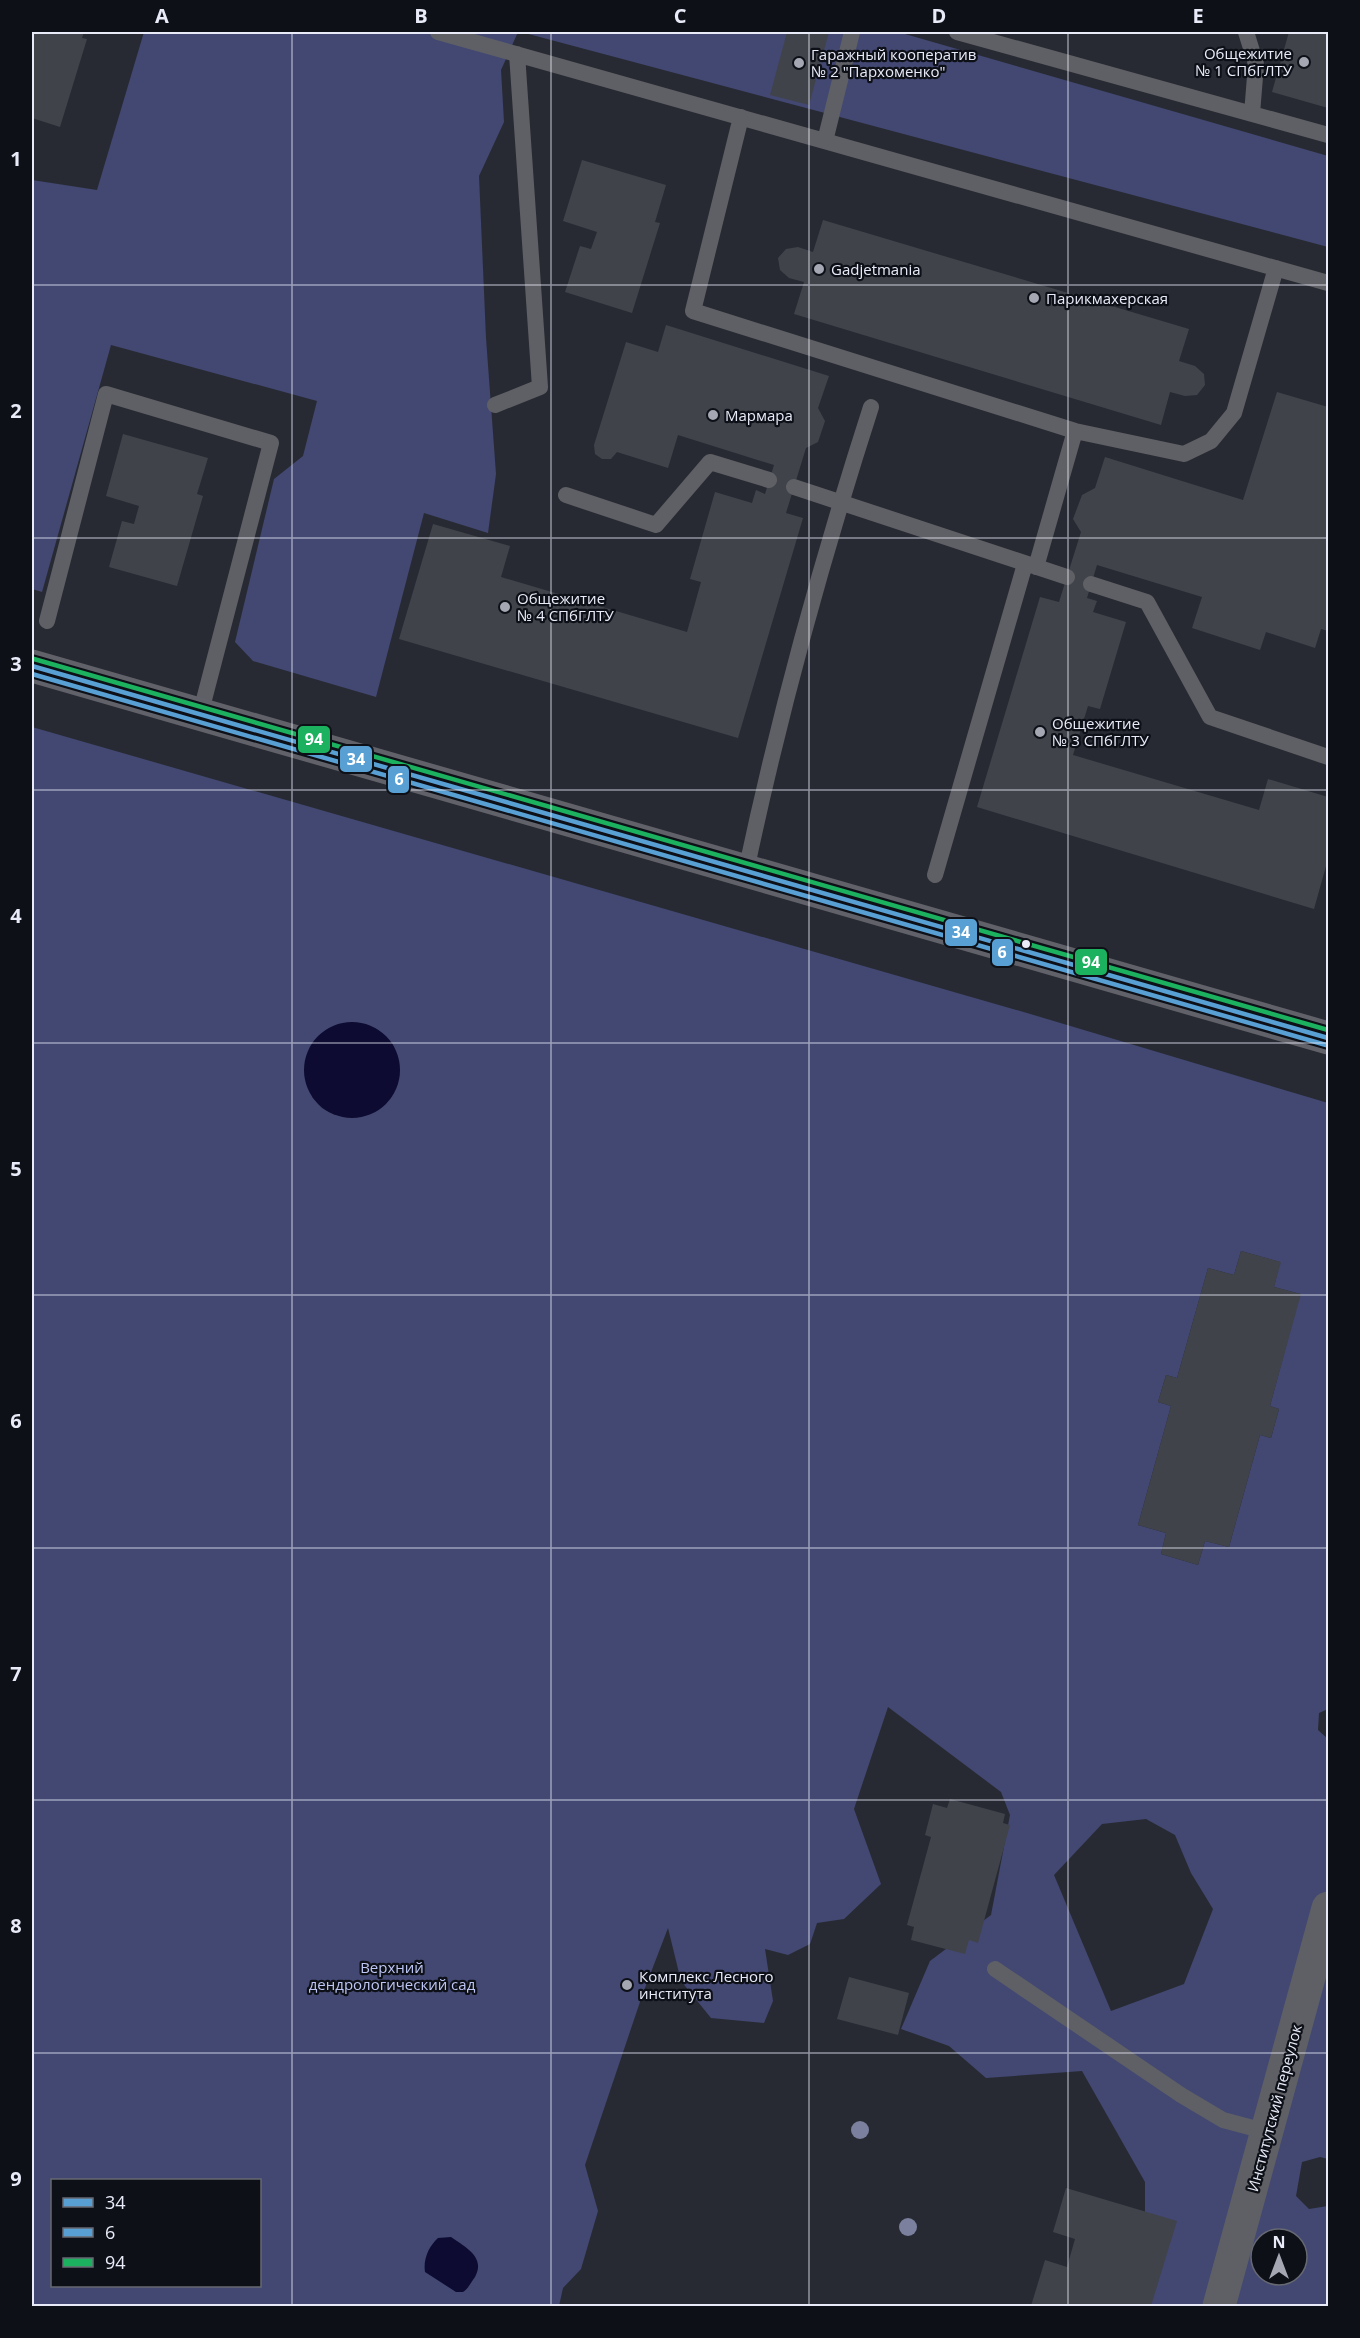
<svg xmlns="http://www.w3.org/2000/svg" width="1360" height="2338" viewBox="0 0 1360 2338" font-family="'Open Sans',sans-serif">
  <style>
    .forest { fill: #424872; fill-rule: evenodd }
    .water { fill: #0d0b32 }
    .building { fill: #41434b }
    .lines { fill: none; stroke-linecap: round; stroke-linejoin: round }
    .lane { stroke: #5f6065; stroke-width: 16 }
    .street { stroke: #5f6065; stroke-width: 33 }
    .secondary { stroke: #616269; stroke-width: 33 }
    .bus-1-casing { stroke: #0e1018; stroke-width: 9 }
    .bus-2-casing { stroke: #0e1018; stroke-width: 9 }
    .bus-3-casing { stroke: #0e1018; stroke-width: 9 }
    .bus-1 { stroke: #58a0d4; stroke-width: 4.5 }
    .bus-2 { stroke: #58a0d4; stroke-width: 4.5 }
    .bus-3 { stroke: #1bb15f; stroke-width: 4.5 }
    .tree { fill: #7a809d }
    .grid { fill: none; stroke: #e9ebf8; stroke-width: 1.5; stroke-opacity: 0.55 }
    .poi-dot { fill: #a5a7b3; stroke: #0e1018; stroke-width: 2 }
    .bus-dot { fill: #e9ebf8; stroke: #0e1018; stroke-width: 2 }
    .labels { text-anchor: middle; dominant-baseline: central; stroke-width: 4.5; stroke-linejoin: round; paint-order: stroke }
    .poi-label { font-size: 15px; fill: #e9ebf8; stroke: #0e1018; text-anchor: start }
    .park-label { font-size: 15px; fill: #bdc6f4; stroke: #0e1018 }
    .street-label { font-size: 15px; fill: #e9ebf8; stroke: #0e1018 }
    .line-badge { stroke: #0e1018; stroke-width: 2 }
    .badge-label { font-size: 16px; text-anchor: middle; font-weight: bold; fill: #fff }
    .neatline { fill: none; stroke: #e9ebf8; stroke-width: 2 }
    .grid-label { font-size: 20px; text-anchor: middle; font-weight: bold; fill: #e9ebf8 }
  </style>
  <rect width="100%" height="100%" fill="#282a33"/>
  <path class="forest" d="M144,32h374l-17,38 3,52 -25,54 7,162 10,136 -8,59 -64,-20 -48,184 -123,-36 -18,-19 39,-163 29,-23 14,-55 -206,-56 -69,247 -10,-3v-409l65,10z
    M521,32h377l430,124v91z
    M32,727l995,286 301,90v606l-9,4 -1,17 10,9v420l-8,-2 -18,5 -6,34 13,13 19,-3v100h-204l21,-73v-51l-63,-111 -96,7 -37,-32 -48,-17 29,-68 61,-46 19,-100 -9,-23 -113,-85 -34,102 27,75 -37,35 -27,4 -7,21 -22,11 -23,-6 8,52 -9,22 -53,-5 -30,-37 -13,-53 -25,65 -58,172 13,46 -17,58 -18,19 -4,18h-527zM392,1043c10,21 9,36 -2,56l-55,16 -13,-7 -10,-11zM1241,1251l39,11 -6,25 26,7 -30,112 9,3 -8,29 -11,-3 -31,112 -24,-6 -7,24 -37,-11 5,-21 -28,-8 33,-119 -13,-4 8,-27 11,3 31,-110 26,7zM1146,1819l29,16 16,38 22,36 -29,75 -73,27 -57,-136 48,-51zM52,2180h208v106h-208zM1261,2239h36v36h-36z"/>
  <path class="water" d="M304 1070a48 48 0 1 1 96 0a48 48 0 1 1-96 0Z
    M451,2237c14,10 35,20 24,40 -4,5 -6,11 -12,15h-7l-31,-20c-2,-13 4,-26 13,-34z"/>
  <path class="building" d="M32,32h52l-2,6 5,1 -27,88 -28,-9z
    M787,32h42l-20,73 -39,-10z
    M1289,32h39v76l-56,-16z
    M582,160l84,25 -11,37 5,1 -28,90 -67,-21 15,-46 11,3 6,-17 -34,-11z
    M823,220l366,109 -10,32 16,5 9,8 1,11 -8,10 -12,1 -15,-4 -9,33 -367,-111 10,-32 -15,-4 -9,-8 -2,-12 8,-9 12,-2 15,5z
    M666,325l163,51 -11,32 7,13 -7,21 -12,6 -20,65 17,5 -65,220 -339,-99 34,-115 77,22 -9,31 186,55 14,-50 -11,-3 25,-87 37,11 4,-13 9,4 9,-29 -96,-30 -10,33 -51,-16 -6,7h-9l-7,-5 -1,-9 32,-103 32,10z
    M1277,392l51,15v224l-7,-2 -6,19 -49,-16 -6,18 -68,-22 10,-31 -105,-32 -10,33 10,3 -4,11 33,10 -26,87 -12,-3 -15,49 186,55 9,-31 60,18v62l-14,50 -337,-102 63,-210 19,5 22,-70 -8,-13 9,-24 13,-7 10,-31 138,43z
    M123,434l85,24 -11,36 6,2 -26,90 -68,-19 13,-46 12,3 5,-18 -33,-10z
    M1241,1251l40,11 -7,25 27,7 -31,112 9,3 -8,29 -11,-3 -31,112 -24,-6 -7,24 -37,-11 5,-21 -28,-8 33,-119 -13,-4 8,-27 11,3 31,-110 26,7z
    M950,1799l55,15 -2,9 7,2 -32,118 -9,-3 -4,14 -54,-14 3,-13 -7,-2 24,-88 -6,-2 8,-31 14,4z
    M849,1977l60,16 -11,42 -61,-16z
    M1066,2188l111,33 -26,85h-120l14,-46 22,7 8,-28 -22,-7z"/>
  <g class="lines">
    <path class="lane" d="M438,32l890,251
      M957,32l371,103
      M1246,32l10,32 -4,50
      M741,117l-48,194 382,120 109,23 27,-13 23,-28 42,-145
      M825,141l27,-109
      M495,405l45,-18 -23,-333
      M794,487l273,90
      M566,495l90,30 54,-63 59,18
      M1036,567l39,-136
      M1091,584l56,18 63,115 118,40
      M47,621l59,-227 165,49 -71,272
      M746,871c33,-156 76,-312 125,-464
      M935,875l90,-311
      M995,1969l186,126 42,25 45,12"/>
    <path class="street" d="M1219,2306l109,-398"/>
    <path class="secondary" d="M32,666l1296,372"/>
    <defs>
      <path id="bus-1" d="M32,666l1296,372"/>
      <path id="bus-2" d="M32,674l1294,371"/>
      <path id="bus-3" d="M34,659l1294,371"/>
    </defs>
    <use href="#bus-1" class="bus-1-casing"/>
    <use href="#bus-2" class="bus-2-casing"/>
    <use href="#bus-3" class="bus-3-casing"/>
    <use href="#bus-1" class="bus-1"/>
    <use href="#bus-2" class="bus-2"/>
    <use href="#bus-3" class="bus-3"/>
  </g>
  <g class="tree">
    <circle cx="860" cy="2130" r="9"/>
    <circle cx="908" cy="2227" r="9"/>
  </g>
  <path class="grid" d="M292,32v2274M551,32v2274M809,32v2274M1068,32v2274M32,285h1296M32,538h1296M32,790h1296M32,1043h1296M32,1295h1296M32,1548h1296M32,1800h1296M32,2053h1296"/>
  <g class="poi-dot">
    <circle cx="1304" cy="62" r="6"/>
    <circle cx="799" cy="63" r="6"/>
    <circle cx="819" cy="269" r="6"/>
    <circle cx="1034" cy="298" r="6"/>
    <circle cx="713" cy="415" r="6"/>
    <circle cx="505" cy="607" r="6"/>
    <circle cx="1040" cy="732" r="6"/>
    <circle cx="627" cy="1985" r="6"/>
  </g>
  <circle class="bus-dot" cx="1026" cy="944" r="5"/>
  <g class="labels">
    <g class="poi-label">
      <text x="1292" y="53" text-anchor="end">Общежитие<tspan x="1292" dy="17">№ 1 СПбГЛТУ</tspan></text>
      <text x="811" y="54">Гаражный кооператив<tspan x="811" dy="17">№ 2 "Пархоменко"</tspan></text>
      <text x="831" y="269">Gadjetmania</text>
      <text x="1046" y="298">Парикмахерская</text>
      <text x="725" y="415">Мармара</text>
      <text x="517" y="598">Общежитие<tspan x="517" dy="17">№ 4 СПбГЛТУ</tspan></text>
      <text x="1052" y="723">Общежитие<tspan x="1052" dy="17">№ 3 СПбГЛТУ</tspan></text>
      <text x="639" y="1976">Комплекс Лесного<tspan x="639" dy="17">института</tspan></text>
    </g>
    <g class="park-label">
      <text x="392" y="1967">Верхний<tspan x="392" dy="17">дендрологический сад</tspan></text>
    </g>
    <g class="street-label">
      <text transform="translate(1274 2108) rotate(-75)">Институтский переулок</text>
    </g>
  </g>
  <g class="line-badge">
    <rect x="297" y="725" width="34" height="29" rx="6" fill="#1bb15f"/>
    <rect x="339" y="745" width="34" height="28" rx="6" fill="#58a0d4"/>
    <rect x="387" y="765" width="23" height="29" rx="6" fill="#58a0d4"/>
    <rect x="944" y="918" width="34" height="29" rx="6" fill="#58a0d4"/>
    <rect x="991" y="938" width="23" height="29" rx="6" fill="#58a0d4"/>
    <rect x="1074" y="948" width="34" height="28" rx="6" fill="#1bb15f"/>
  </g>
  <g class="badge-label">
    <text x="314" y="745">94</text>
    <text x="356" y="765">34</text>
    <text x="399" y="785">6</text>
    <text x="961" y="938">34</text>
    <text x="1002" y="958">6</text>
    <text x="1091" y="968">94</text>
  </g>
  <rect width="1360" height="2338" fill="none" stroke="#0e1018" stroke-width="66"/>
  <rect x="51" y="2179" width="210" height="108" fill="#0e1018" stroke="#666872" stroke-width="1.5"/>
  <rect x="63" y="2198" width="30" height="9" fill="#58a0d4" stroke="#666872" stroke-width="1.5"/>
  <text x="105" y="2209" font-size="18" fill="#e9ebf8">34</text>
  <rect x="63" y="2228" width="30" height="9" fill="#58a0d4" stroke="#666872" stroke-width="1.5"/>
  <text x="105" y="2239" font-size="18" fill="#e9ebf8">6</text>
  <rect x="63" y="2258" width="30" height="9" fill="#1bb15f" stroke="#666872" stroke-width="1.5"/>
  <text x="105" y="2269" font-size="18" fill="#e9ebf8">94</text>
  <g transform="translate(1279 2257)"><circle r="28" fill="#0e1018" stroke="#666872" stroke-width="1.5"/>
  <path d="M0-4.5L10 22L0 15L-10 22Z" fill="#a5a7b3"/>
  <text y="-9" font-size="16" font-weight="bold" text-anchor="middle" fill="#e9ebf8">N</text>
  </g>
  <rect x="33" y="33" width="1294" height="2272" class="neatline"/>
  <g class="grid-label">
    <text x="162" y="23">A</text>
    <text x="421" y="23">B</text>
    <text x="680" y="23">C</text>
    <text x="939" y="23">D</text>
    <text x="1198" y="23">E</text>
    <text x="16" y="166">1</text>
    <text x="16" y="418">2</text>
    <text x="16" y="671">3</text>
    <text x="16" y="923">4</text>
    <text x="16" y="1176">5</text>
    <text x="16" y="1428">6</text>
    <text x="16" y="1681">7</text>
    <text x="16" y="1933">8</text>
    <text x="16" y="2186">9</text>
  </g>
</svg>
